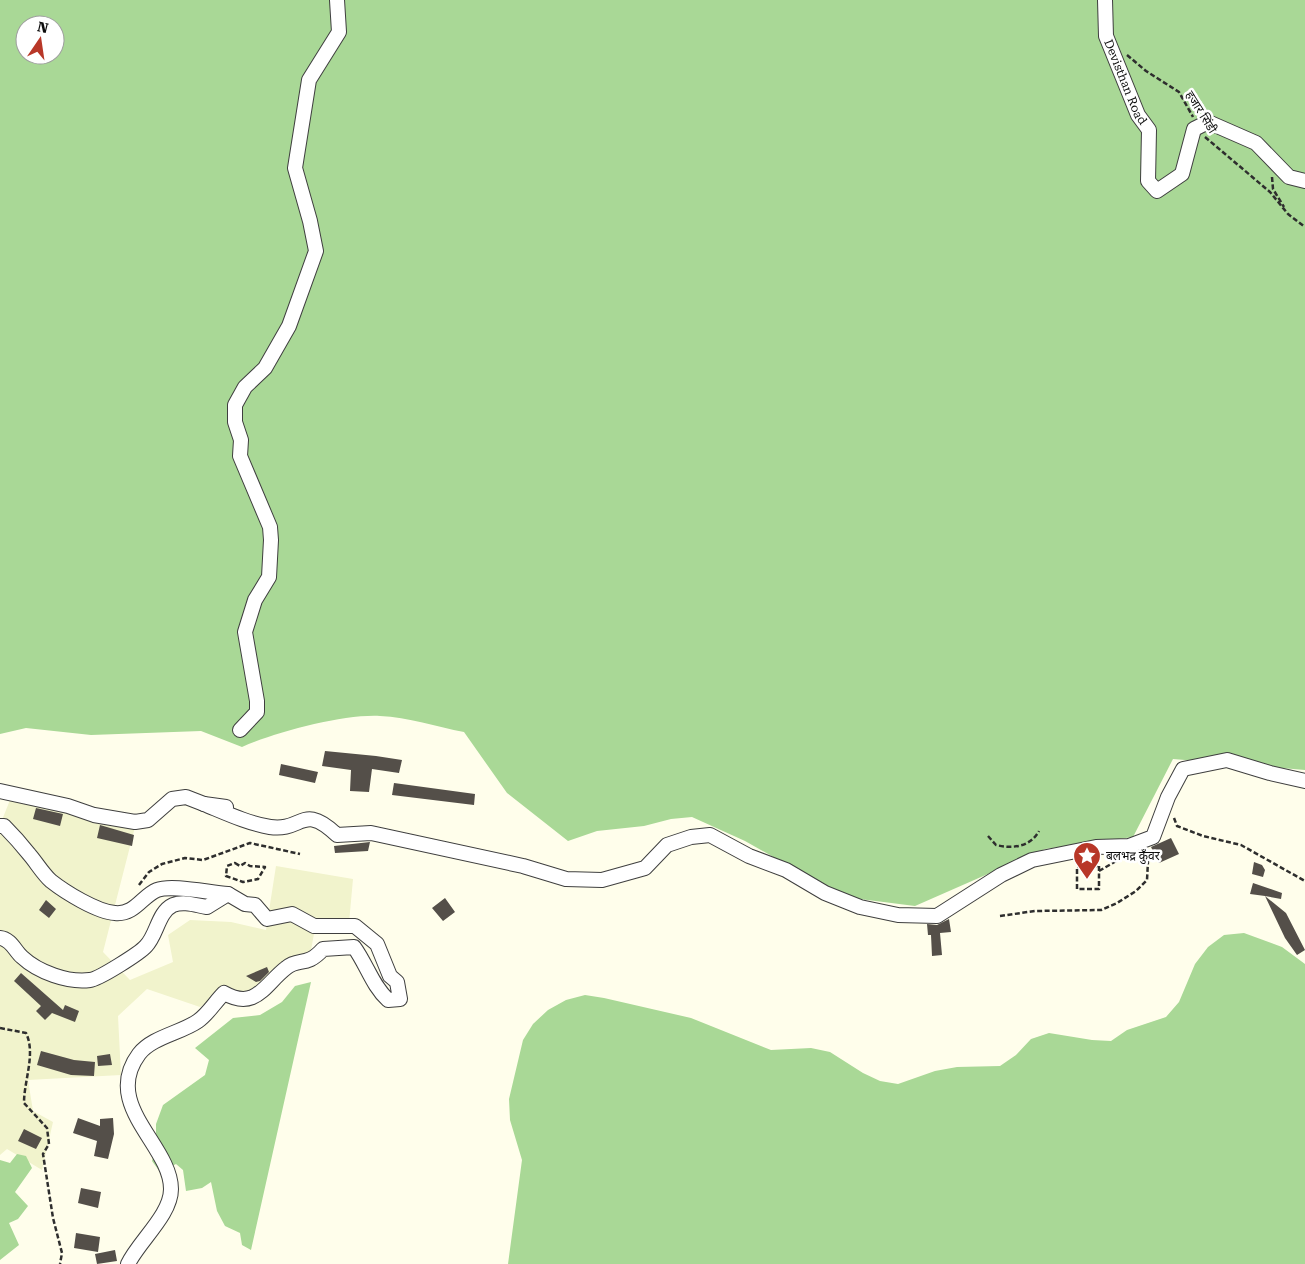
<svg xmlns="http://www.w3.org/2000/svg" width="1305" height="1264" viewBox="0 0 1305 1264" font-family="'Roboto Serif','Noto Sans Devanagari',serif">
  <style>
    .farmland { fill: #f1f3cc }
    .forest { fill: #a9d896; fill-rule: evenodd }
    .building { fill: #544f49 }
    .lines { fill: none; stroke-linecap: round; stroke-linejoin: round }
    .minor-casing { stroke: #3f3f3f; stroke-width: 16 }
    .path { stroke: #2e2e2e; stroke-width: 2.5; stroke-dasharray: 5 2.5; stroke-linecap: butt }
    .minor { stroke: #fff; stroke-width: 14 }
    .labels { text-anchor: middle; dominant-baseline: central; stroke-width: 5; stroke-linejoin: round; paint-order: stroke }
    .street-label { font-size: 12px; fill: #0c0c0c; stroke: #fff }
    .poi-label { font-size: 12px; fill: #0c0c0c; stroke: #fff; text-anchor: start }
  </style>
  <rect width="100%" height="100%" fill="#fffeeb"/>
  <path class="farmland" d="M10,800l126,23 -33,129 27,28 43,-18 -5,-27 22,-15 41,2 35,8 10,-64 77,13 -4,44 -34,5 -7,39 -16,4 -32,25h-42l-18,11 -53,-18 -29,27 3,59 -93,5 5,31 20,11 -11,48 -35,-21 -7,6v-330z"/>
  <path class="forest" d="M0,0h1305v770l-132,-11 -40,78 -88,12 -130,57 -71,-9 -99,-56 -53,-24 -21,2 -27,7 -47,5 -29,10 -61,-48 -43,-61c-27,-5 -56,-15 -84,-16 -37,-2 -104,16 -138,31l-41,-16 -110,4 -65,-7 -26,6zM25,25h30v30h-30z
    M1244,933l38,14 23,17v300h-797l14,-104 -12,-40 -1,-21 14,-59 10,-16 15,-14 18,-10 19,-5 19,3 87,20 80,32 40,-2 19,4 33,21 17,8 18,3 37,-13 22,-4 43,-1 16,-11 15,-16 18,-6 43,7 19,1 16,-11 39,-13 13,-15 16,-38 13,-17 16,-12z
    M311,982l-60,268 -9,-5 -2,-12 -15,-7 -8,-15 -6,-29 -9,6 -16,3 -3,-21 -7,-6 -16,8 -8,-11 4,-15v-22l7,-19 42,-30 4,-15 -14,-12 38,-30 27,-3 22,-13 13,-16z
    M17,1154l9,2 6,12 -17,24 13,14 -10,13 -9,4 10,22 -19,15v-100l10,3z"/>
  <path class="building" d="M325,751l51,5 26,4 -3,13 -27,-4 -3,23 -19,-1 1,-21 -29,-4z
    M281,764l37,8 -3,11 -36,-8z
    M394,783l81,11 -1,11 -82,-10z
    M36,808l27,6 -3,12 -27,-7z
    M100,825l34,10 -2,11 -35,-8z
    M1171,838l8,16 -20,9 -8,-16z
    M370,842l-2,9 -33,2 -1,-7z
    M1254,862l8,3 3,5 -2,7 -11,-3z
    M1253,883l29,10 -1,6 -16,-3 21,17 19,37 -8,5 -12,-17 -20,-42 -15,-2z
    M445,898l10,14 -12,9 -11,-13z
    M46,900l10,9 -7,9 -10,-8z
    M949,919l2,13 -11,1 2,22 -10,1 -1,-21h-3l-1,-11 10,1z
    M267,967l2,5 -9,9 -4,1 -10,-6z
    M21,973l42,37 2,-5 14,6 -4,11 -23,-9 -7,7 -9,-9 5,-5 -27,-25z
    M41,1051l33,9 21,2 -1,14 -23,-1 -34,-10z
    M110,1054l2,11 -14,1 -1,-10z
    M78,1118l22,8v-7l13,-1 1,16 -6,25 -14,-3 3,-15 -24,-8z
    M24,1129l18,9 -6,11 -18,-8z
    M81,1188l20,4 -3,16 -20,-5z
    M76,1233l24,4 -2,15 -24,-4z
    M115,1250l2,11 -20,3 -2,-10z"/>
  <g class="lines">
    <defs>
      <g id="minor">
        <path id="s1" d="M1105,0l1,36 32,79 11,15 -1,51 9,10 25,-17 12,-45 14,-7 48,21 33,34 16,4"/>
        <path d="M240,730l17,-18v-11l-12,-69 10,-32 14,-23 2,-37 -1,-13 -30,-71 1,-16 -6,-18v-17l10,-18 20,-19 24,-42 27,-75 -6,-30 -15,-53 14,-88 30,-48 -2,-32"/>
        <path d="M0,791l68,15 26,9 41,7 13,-2 24,-21 14,-2 18,7"/>
        <path d="M226,807l-22,-3c22,9 43,19 66,23 33,5 32,-25 67,8l34,-2 152,33 43,13 36,1 43,-12 22,-23 24,-8 19,-2 39,21 37,14 39,23 35,14 38,8 39,1 64,-41 31,-15 64,-13 33,-1 24,-9 15,-40 15,-28 44,-9 43,13 35,8"/>
        <path d="M0,826h4c9,9 17,18 25,28 7,8 14,20 22,27 14,11 46,31 64,32 20,2 27,-17 42,-23 15,-6 53,3 71,4l-21,13c-12,-2 -23,-6 -34,-2 -15,7 -16,30 -27,41 -6,7 -47,33 -56,34 -22,3 -52,-8 -68,-23 -7,-6 -11,-18 -22,-19"/>
        <path d="M128,1264c11,-23 43,-49 43,-75 0,-44 -70,-84 -32,-135 13,-17 42,-21 59,-33 10,-7 17,-19 26,-28 32,18 41,-9 62,-25 13,-11 20,0 37,-19l31,-2c13,18 18,38 34,53l12,-1 -3,-17 -7,-6 -13,-32 -22,-18h-41l-22,-12 -25,5 -12,-14 -10,-1 -17,-10"/>
      </g>
    </defs>
    <use href="#minor" class="minor-casing"/>
    <path class="path" d="M1127,55l19,16 33,21 14,25
      M1205,137l65,55 18,22 17,13
      M1272,177l1,12 11,18
      M1174,818l3,8 26,10 38,9 64,36
      M988,836l8,9c17,4 34,2 43,-14
      M235,863l5,3 5,-3 5,3 15,1 -7,12 -15,3 -17,-6 1,-10z
      M1099,866v23h-22v-22z
      M1099,871l19,-11
      M139,885l10,-13 13,-8 23,-6 18,2 47,-17 50,11
      M1000,916l35,-5 66,-1 16,-7 19,-12 11,-11 1,-19 -2,-9
      M0,1028l26,5c10,21 -2,47 -2,70l23,25 2,16 -6,10 10,64 9,35 -2,11"/>
    <use href="#minor" class="minor"/>
  </g>
  <defs>
    <symbol id="sight-pin" viewBox="-11 -11 22 30"><path d="M0 17L-7.5 6A9.5 9.5 0 1 1 7.5 6Z" fill="#b83728" stroke="#fff"/><path d="M0-6L1.8-2.2L6-1.7L2.9 1.2L3.7 5.4L0 3.3L-3.7 5.4L-2.9 1.2L-6-1.7L-1.8-2.2Z" fill="#fff"/></symbol>
  </defs>
  <g fill-rule="evenodd">
    <use href="#sight-pin" x="1071" y="840" width="32" height="43"/>
  </g>
  <g class="labels">
    <g class="street-label">
      <text stroke="none"><textPath href="#s1" startOffset="86">Devisthan Road</textPath></text>
      <text transform="translate(1201 112) rotate(58)">हजार सिंडी</text>
    </g>
    <g class="poi-label">
      <text x="1106" y="856">बलभद्र कुँवर</text>
    </g>
  </g>
  <g transform="translate(40 40) rotate(13)"><circle r="24" fill="#ffffff" stroke="#9e9e9e"/>
  <path d="M0-4L9 19L0 12L-9 19Z" fill="#b83728"/>
  <text y="-8" font-size="14" font-weight="bold" text-anchor="middle" fill="#0c0c0c">N</text>
  </g>
</svg>
